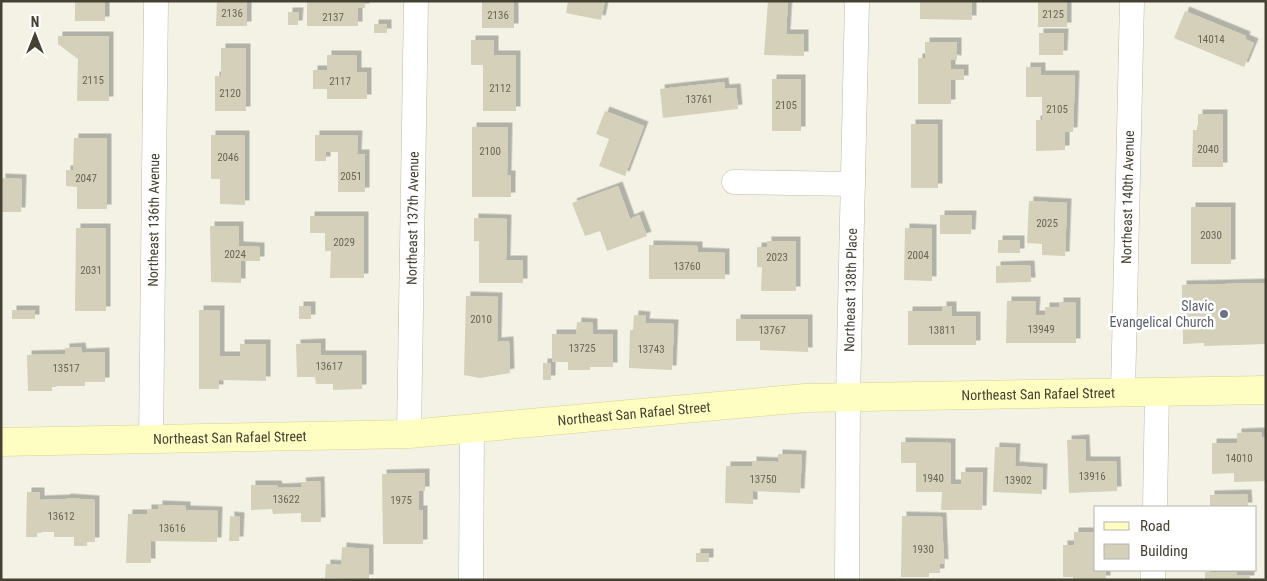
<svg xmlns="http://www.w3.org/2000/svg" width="1267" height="581" viewBox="0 0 1267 581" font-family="'Roboto Condensed',sans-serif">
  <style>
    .building { fill: #d5d0b9; filter: url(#shadow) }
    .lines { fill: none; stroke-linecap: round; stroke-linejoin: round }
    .street-casing { stroke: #bfbca6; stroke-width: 25 }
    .secondary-casing { stroke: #d5d391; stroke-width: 29 }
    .street { stroke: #fff; stroke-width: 24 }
    .secondary { stroke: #fffec2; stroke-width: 28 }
    .worship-dot { fill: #6b7280; stroke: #fff; stroke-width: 2 }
    .labels { text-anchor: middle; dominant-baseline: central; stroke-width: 5; stroke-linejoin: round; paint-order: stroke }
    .number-label { font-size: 11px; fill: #696655 }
    .street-label { font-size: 14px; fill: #454234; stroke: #fff }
    .worship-label { font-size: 14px; fill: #5b616d; stroke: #fff; text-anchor: end }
  </style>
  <defs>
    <filter id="shadow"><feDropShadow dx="4.5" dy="-4.5" stdDeviation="0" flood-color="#0004"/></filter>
  </defs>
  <rect width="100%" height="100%" fill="#f3f2e4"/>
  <path class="building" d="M75,1h30v20h-30z
    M217,1h30v25h-31z
    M307,1h58v7h-7v18h-51z
    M482,1h32v27h-32z
    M568,1h37l-4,19 -35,-7z
    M768,1h20l-2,33h18v22l-40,-1z
    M920,1h52v19l-52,-1z
    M1038,1h29v26h-29z
    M1185,11l61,25 -1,3 9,4 -10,24 -70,-29z
    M288,12h11l-1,13h-10z
    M374,24h13v9h-13z
    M1039,33h25l-1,22h-24z
    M58,36h51v65h-32l1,-42 -20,-15z
    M471,40h23v15h22v56h-33v-46h-12z
    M925,42h32v18l-6,-1v10h13v11h-13v24h-33v-46h7z
    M221,48h25v63h-31v-35h6z
    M327,55h30v17h10v27h-40v-10h-14v-19h14z
    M1026,67h15v8h34l-2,57h-8v18l-29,1v-31h6v-23h-16z
    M772,79h29v52h-29z
    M724,82l1,7 11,-1 2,21 -75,9 -3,-29z
    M605,111l39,15 -19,50 -26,-10 10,-27 -13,-5z
    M1198,114h25v53h-31l1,-37h5z
    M911,124h27v64h-27z
    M472,127h36l-1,48h4v22h-39z
    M211,135h34v70l-25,-1v-25h-9z
    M315,135h43l-1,19h8v38h-27v-40h-12v9h-11z
    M74,138h33v71h-30v-22l-11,-1v-16h7z
    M1,178l21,1 -1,33h-20z
    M618,186l12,33 9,-4 8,21 -40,15 -7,-20 -15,5 -13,-33z
    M1029,201l38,2 -2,53 -23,-1v-11l-15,-1z
    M1191,207h40v57h-40z
    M940,215h32l-1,19h-31z
    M310,216h54v62h-34l1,-27h-6v-18h-15z
    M474,218l33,1 -1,41h17v23h-44v-42h-5z
    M210,226h29v20l21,1v14h-19v22l-30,-1z
    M76,228h30v83h-31z
    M905,228l27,1v52l-28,-1z
    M998,240h22v13h-22z
    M767,241h29v50h-35l1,-24h-5v-20h10z
    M649,245l49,1v6l27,1v26h-76z
    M1030,265l1,17 -35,1v-17z
    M1266,283v61l-62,2v-3l-21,1 -1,-59z
    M466,296l32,1 -1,45 12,-1 1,32 -30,5 -16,-3z
    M1007,301h29l-1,14h10v-8h14v-5h17v41h-70z
    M299,306h12v13h-12z
    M942,306h10v10h24v29h-68v-34h34z
    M12,310h23v9h-23z
    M199,310h21v46h20v-12h26v37l-47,-1v9h-20z
    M634,315l12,1 -1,7 29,1 -2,46 -43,-2 1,-38h3z
    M736,319h72v33l-48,-2v-9h-24z
    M577,322l16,1v11h20v33h-23v3h-22v-8h-16v-28h24z
    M321,343v12h41v34l-29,1v-6h-17l-1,-7h-18l-1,-33z
    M81,347l1,6 23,-1v30h-20v4h-33v5h-24l-1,-36 38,-1v-6z
    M543,363h8v17h-8z
    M1262,432v5h4v44l-32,1v-9l-22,1v-31h25v-10z
    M1085,439l1,22h30l1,30 -48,2 -2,-53z
    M901,442l50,1v41h10v-12h22l-1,38h-41l1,-18h-26v-29h-15z
    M995,447l21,1 -1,18 28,2 -1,26 -49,-2z
    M778,454l24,1 -2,38 -47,-2v13l-28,-1 1,-37h26v-5l26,1z
    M425,473v18h-6v19h4v34h-40l-1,-70z
    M320,481l1,41h-20v-9l-28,1 -1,-5 -21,1v-25h26l1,3 24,-1 -1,-5z
    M27,492h13v8l26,-1v-1l29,2v42h-8v4h-13v-9h-20v-5h-17v5h-11z
    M1247,494l1,13h-38v-12z
    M158,505l28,1v4l32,1 -1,31 -66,-1v22h-25l2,-49h19v-5h11z
    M230,516l10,1 -1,24h-10z
    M902,516l40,1 2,47 -4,-1v10h-11v4h-28z
    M1074,532h22v38h10v10h-33v-3h-10v-32h11z
    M342,547l27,2v30l-44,-1 1,-14 15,1z
    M696,553h13v9h-13z
    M1205,572h32v3h13v5h-45z"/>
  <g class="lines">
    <defs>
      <g id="street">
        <path d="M734,182l119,2"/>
        <path id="s1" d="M1123,392l9,-391"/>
        <path id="s2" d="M409,434l7,-433"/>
        <path id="s3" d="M151,440l5,-439"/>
        <path d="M1155,507l2,-115"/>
        <path d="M471,580l1,-150"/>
        <path id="s4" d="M847,580l1,-183 9,-396"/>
        <path d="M1153,580v-10"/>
      </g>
      <g id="secondary">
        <path id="s5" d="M1,442l408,-8 396,-36 461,-8"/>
      </g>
    </defs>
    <use href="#street" class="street-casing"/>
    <use href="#secondary" class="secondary-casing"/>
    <use href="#street" class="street"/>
    <use href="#secondary" class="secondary"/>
  </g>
  <circle class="worship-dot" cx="1224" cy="314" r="5"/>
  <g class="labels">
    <g class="number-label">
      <text x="232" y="13">2136</text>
      <text x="1053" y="14">2125</text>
      <text x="498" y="15">2136</text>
      <text x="333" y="17">2137</text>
      <text x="1211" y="39">14014</text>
      <text x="93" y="80">2115</text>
      <text x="340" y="81">2117</text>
      <text x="500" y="88">2112</text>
      <text x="230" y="93">2120</text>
      <text x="699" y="99">13761</text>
      <text x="786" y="105">2105</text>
      <text x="1057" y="109">2105</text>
      <text x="1208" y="149">2040</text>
      <text x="490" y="151">2100</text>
      <text x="228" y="157">2046</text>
      <text x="351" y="176">2051</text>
      <text x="86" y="178">2047</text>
      <text x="1047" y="223">2025</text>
      <text x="1211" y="235">2030</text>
      <text x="344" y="242">2029</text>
      <text x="235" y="254">2024</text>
      <text x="918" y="255">2004</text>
      <text x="777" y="257">2023</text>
      <text x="687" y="266">13760</text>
      <text x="91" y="270">2031</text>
      <text x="481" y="319">2010</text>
      <text x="1041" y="329">13949</text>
      <text x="772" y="330">13767</text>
      <text x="942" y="330">13811</text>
      <text x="582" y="348">13725</text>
      <text x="651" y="349">13743</text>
      <text x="329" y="366">13617</text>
      <text x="66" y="368">13517</text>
      <text x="1239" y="458">14010</text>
      <text x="1092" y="476">13916</text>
      <text x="933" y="478">1940</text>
      <text x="763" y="479">13750</text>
      <text x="1018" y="480">13902</text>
      <text x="286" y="499">13622</text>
      <text x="401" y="500">1975</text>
      <text x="61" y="516">13612</text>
      <text x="172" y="528">13616</text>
      <text x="923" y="549">1930</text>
    </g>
    <g class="street-label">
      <text stroke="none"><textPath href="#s1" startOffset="195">Northeast 140th Avenue</textPath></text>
      <text stroke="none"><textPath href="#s2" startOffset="216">Northeast 137th Avenue</textPath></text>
      <text stroke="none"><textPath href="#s3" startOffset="220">Northeast 136th Avenue</textPath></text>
      <text stroke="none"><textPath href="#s4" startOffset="290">Northeast 138th Place</textPath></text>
      <text stroke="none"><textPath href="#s5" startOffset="1039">Northeast San Rafael Street</textPath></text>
      <text stroke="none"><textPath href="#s5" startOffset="634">Northeast San Rafael Street</textPath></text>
      <text stroke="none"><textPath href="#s5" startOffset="229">Northeast San Rafael Street</textPath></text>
    </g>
    <g class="worship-label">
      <text x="1214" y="306">Slavic<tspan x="1214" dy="16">Evangelical Church</tspan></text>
    </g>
  </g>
  <rect width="1267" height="581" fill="none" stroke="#454234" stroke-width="5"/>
  <rect x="1094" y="506" width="162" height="65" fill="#ffffff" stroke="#b5b3ae"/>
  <rect x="1104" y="522" width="25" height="8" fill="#fffec2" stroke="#b5b3ae"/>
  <text x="1140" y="531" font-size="15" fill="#454234">Road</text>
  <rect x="1104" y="544" width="25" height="15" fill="#d5d0b9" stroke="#b5b3ae"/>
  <text x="1140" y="556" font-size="15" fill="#454234">Building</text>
  <g transform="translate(35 35)" stroke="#ffffff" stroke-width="4" paint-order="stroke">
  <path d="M0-4L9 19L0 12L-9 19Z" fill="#454234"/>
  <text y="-8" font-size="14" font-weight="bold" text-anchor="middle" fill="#454234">N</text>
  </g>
</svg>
